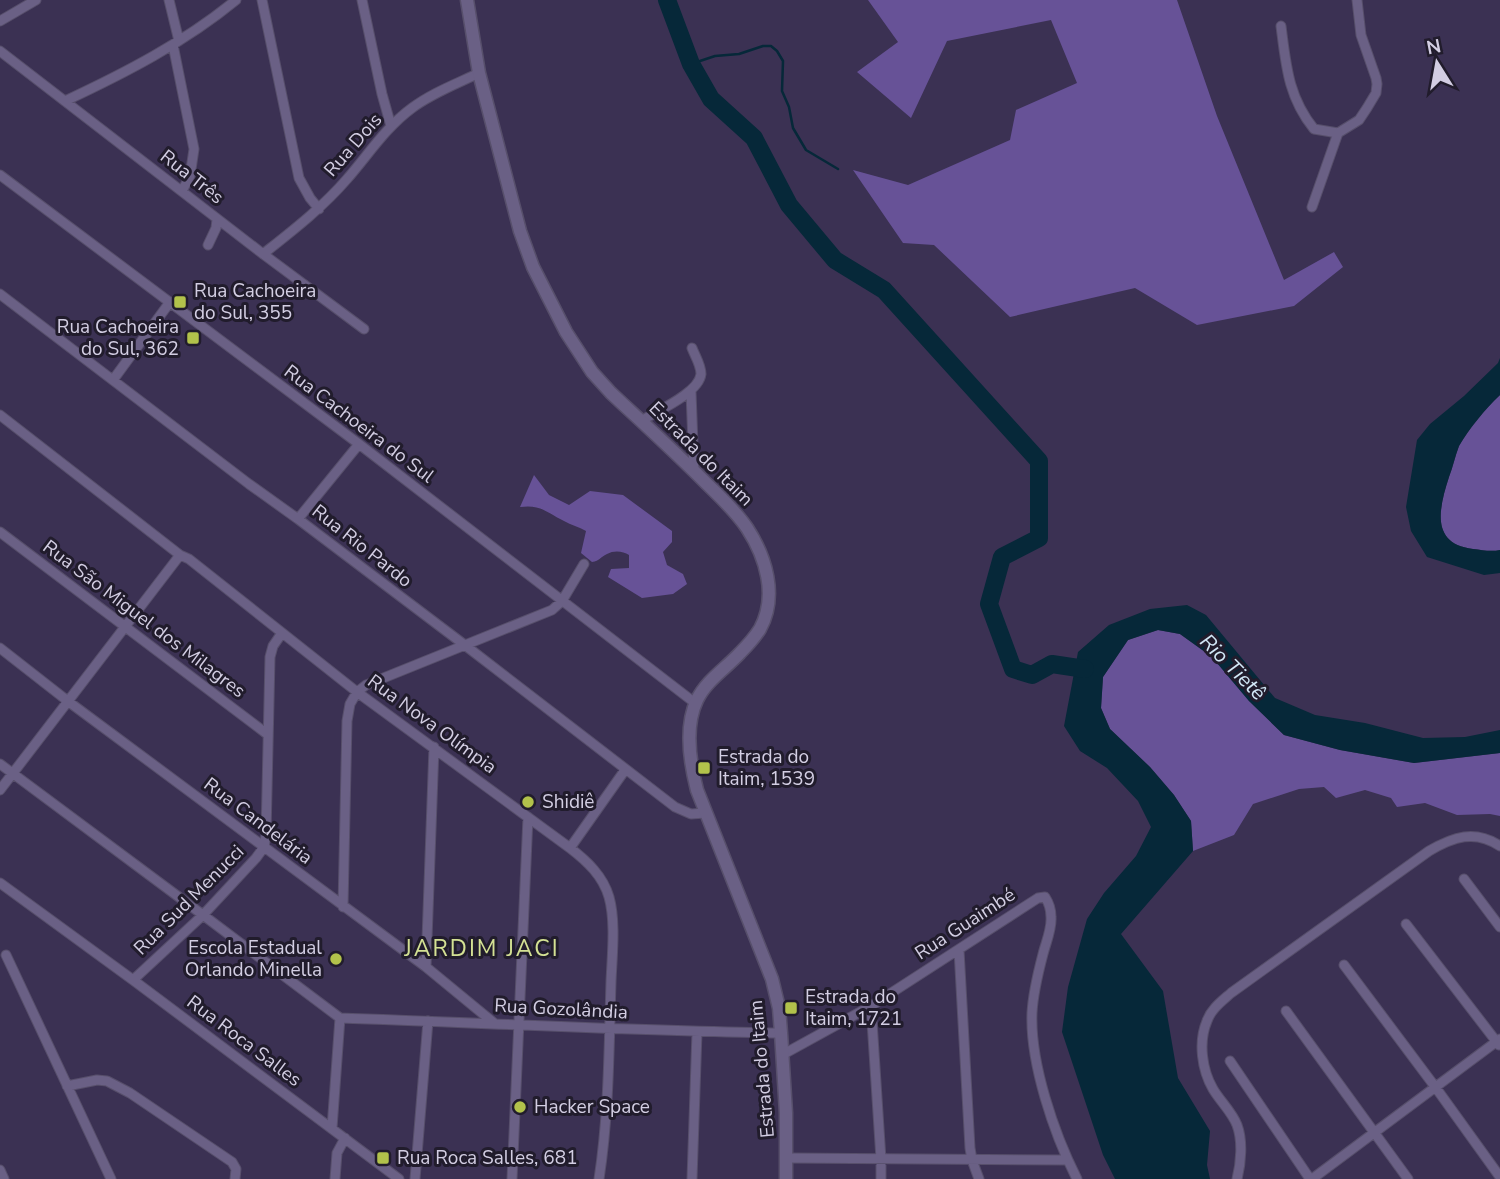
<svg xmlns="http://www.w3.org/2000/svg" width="1500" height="1179" viewBox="0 0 1500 1179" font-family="'Nunito Sans',sans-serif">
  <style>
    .green { fill: #675297 }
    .water { fill: #062839 }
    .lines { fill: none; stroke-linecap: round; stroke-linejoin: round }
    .stream { stroke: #062839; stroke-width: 2.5 }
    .river { stroke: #062839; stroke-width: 18 }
    .minor-casing { stroke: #574f6b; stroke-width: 11 }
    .tertiary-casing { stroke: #574f6b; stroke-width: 15 }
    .minor { stroke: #6a6085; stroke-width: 9 }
    .tertiary { stroke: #6a6085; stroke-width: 12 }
    .poi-dot { fill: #b2c24b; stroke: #211c2c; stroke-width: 2.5 }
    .labels { text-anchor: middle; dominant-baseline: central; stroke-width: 6; stroke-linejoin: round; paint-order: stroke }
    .street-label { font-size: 19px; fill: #d3cee3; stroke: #211c2c }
    .poi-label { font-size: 19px; fill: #d3cee3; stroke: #211c2c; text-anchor: start }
    .water-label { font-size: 21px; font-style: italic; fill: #d1e7f6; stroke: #211c2c }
    .quarter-label { font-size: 23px; letter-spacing: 2px; fill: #d4e194; stroke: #211c2c }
  </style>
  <rect width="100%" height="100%" fill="#3b3153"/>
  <path class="green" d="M868,0h309l40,116 67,164 50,-28 9,15 -49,39 -97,19 -62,-37 -125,29 -76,-72 -31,-2 -50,-73 55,15 102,-45 6,-30 61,-27 -26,-63 -104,21 -36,77 -54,-46 41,-30z
    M1500,395v155c-9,2 -18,0 -27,-1 -43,-5 -34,-41 -24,-72 4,-10 6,-21 10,-31 10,-17 26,-37 41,-51z
    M534,475l15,20 20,10 21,-14 33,4 49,36v11l-9,10 4,13 16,9 4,10 -14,10 -31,4 -34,-21 3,-8 18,-1v-13c-6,-4 -15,-5 -22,-1 -7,3 -7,7 -15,8l-11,-9 5,-22c-7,-4 -15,-6 -22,-10 -17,-8 -23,-17 -44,-14z
    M1158,630l22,4 32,23 37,44 35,34 56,15 74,13 86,-10v63l-10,-2 -33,1 -32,-12 -28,4 -6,-9 -26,-8 -29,8 -12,-11 -25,2 -46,15 -19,31 -41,16 -2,-30 -17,-26 -24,-28 -40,-38 -9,-21 2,-31 25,-37z"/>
  <path class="water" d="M1500,358v37c-15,14 -31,34 -41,51 -4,10 -6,21 -10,31 -10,31 -19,67 24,72 9,1 18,3 27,1v23l-16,2 -57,-18 -16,-26 -5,-24 11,-67 13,-16 34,-28 34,-33z
    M1187,605l19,10 69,83 40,17 50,8 58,15 42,-1 35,-7v23l-86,10 -74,-13 -56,-15 -35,-34 -37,-44 -32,-23 -22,-4 -30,10 -25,37 -2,31 9,21 40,38 24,28 17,26 2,30 -72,83 42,57 15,87 32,53 -3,34 3,14h-95l-12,-24 -41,-123 6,-45 19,-68 17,-26 32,-37 15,-29 -13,-26 -31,-33 -27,-17 -16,-25 14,-74 31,-27 41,-16z"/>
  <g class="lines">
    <path class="stream" d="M691,64l24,-8 24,-2 24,-8h8l6,5 6,10 -1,30 7,16 4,21 13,22 32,19"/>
    <path class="river" d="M667,0l24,64 20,35 43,39 35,67 46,55 49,30 155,171v77l-37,19 -13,47 24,65 19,6 20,-11 33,5"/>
    <defs>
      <path id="minor" d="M169,0l10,41
        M262,0l37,178 11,20 9,11
        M362,0l20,94 9,32
        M0,21l36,-21
        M1281,26c5,39 7,71 33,103l24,4
        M173,45l21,104 -4,27 -8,15
        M0,51l263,203 101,75
        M65,101c60,-28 120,-59 171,-101
        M0,175l359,269 336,259
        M1312,207l26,-74 21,-13 8,-12 9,-15 1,-9 -1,-6 -15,-43 -4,-35
        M208,245l8,-17 1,-9
        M263,254c29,-23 59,-46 84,-75 21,-24 39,-52 65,-71 20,-15 44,-24 67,-35
        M0,294l249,190 49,35 168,127 209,161 16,7 14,-1
        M113,380l57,-78
        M691,392l3,79
        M0,415l180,140 9,4 168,133 213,156c17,13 33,28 39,49 7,25 3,59 2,85 -2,65 -2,132 -12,197
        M641,421c16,-10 58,-28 60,-47 0,-9 -6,-18 -9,-26
        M298,519l61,-75
        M0,532l267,202
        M0,648l69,54 357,265 68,56
        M0,764l203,151 137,103
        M0,790l180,-235
        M570,848l55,-78
        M1464,879l36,48
        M0,883l133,97 266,199
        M343,907l4,-186 3,-17 7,-12 9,-7 186,-75 10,-9 22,-37
        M1406,924l93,121
        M959,950l11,198 2,12 7,19
        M6,955l105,224
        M1344,965l92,123 64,89
        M426,967l8,-220
        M133,980l70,-65 53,-57 8,-11 2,-12 4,-178 3,-11 9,-13
        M871,1006l10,153v20
        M1286,1011l122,168
        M340,1018c147,5 294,13 441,15
        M782,1055l89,-49 167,-108 7,-1c4,6 6,13 6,20 1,12 -5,25 -8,37 -5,19 -10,39 -11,59 -2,50 22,121 45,166
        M1230,1061l80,118
        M67,1086l30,-6 10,1 23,12 102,69 4,7 -1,10
        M332,1128l8,-110
        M787,1158l280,2
        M0,1170l4,9
        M335,1179l2,-26 8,-15
        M415,1179l13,-158
        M512,1179l16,-362
        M692,1179l5,-147
        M1237,1179c4,-16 6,-38 0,-54 -5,-13 -17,-24 -24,-36 -11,-19 -15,-47 -6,-68 4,-12 15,-20 24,-28l198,-142c24,-14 46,-22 71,-5
        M1312,1179l188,-140"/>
      <path id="tertiary" d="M467,0l12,73 41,158 13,36 33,65 26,40 19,21c31,29 63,58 93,88 15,15 31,29 43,47 19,29 31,68 13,101 -5,8 -13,17 -20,24 -15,16 -34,28 -43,47 -13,27 -7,63 0,90l75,189 7,29 2,25 5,80v66"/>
    </defs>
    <use href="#minor" class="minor-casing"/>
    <use href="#tertiary" class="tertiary-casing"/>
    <use href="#minor" class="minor"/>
    <use href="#tertiary" class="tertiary"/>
  </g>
  <g class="poi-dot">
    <rect x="173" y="295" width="14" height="14" rx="3.5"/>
    <rect x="186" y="331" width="14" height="14" rx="3.5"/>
    <rect x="697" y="761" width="14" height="14" rx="3.5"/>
    <circle cx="528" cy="802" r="7"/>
    <circle cx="336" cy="959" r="7"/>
    <rect x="784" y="1001" width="14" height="14" rx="3.5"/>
    <circle cx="520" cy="1107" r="7"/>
    <rect x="376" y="1151" width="14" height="14" rx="3.5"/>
  </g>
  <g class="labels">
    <g class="street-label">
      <text transform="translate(353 145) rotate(-49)">Rua Dois</text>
      <text transform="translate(192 177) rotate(38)">Rua Três</text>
      <text transform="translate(359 424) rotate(37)">Rua Cachoeira do Sul</text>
      <text transform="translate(701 454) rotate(45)">Estrada do Itaim</text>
      <text transform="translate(362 546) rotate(38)">Rua Rio Pardo</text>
      <text transform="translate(144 619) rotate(37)">Rua São Miguel dos Milagres</text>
      <text transform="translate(432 724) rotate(36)">Rua Nova Olímpia</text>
      <text transform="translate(258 821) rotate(37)">Rua Candelária</text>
      <text transform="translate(189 900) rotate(-45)">Rua Sud Menucci</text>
      <text transform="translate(965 924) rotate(-33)">Rua Guaimbé</text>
      <text transform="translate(561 1009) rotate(3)">Rua Gozolândia</text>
      <text transform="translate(244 1041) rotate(37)">Rua Roca Salles</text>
      <text transform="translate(762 1069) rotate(-95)">Estrada do Itaim</text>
    </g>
    <g class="poi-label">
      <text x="194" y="291">Rua Cachoeira<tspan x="194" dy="22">do Sul, 355</tspan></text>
      <text x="179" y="327" text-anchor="end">Rua Cachoeira<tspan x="179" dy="22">do Sul, 362</tspan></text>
      <text x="718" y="757">Estrada do<tspan x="718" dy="22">Itaim, 1539</tspan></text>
      <text x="542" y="802">Shidiê</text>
      <text x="322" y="948" text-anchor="end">Escola Estadual<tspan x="322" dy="22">Orlando Minella</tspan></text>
      <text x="805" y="997">Estrada do<tspan x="805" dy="22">Itaim, 1721</tspan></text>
      <text x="534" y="1107">Hacker Space</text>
      <text x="397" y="1158">Rua Roca Salles, 681</text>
    </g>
    <g class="water-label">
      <text transform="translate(1233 667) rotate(45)">Rio Tietê</text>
    </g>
    <g class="quarter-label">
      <text x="482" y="948">JARDIM JACI</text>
    </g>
  </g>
  <g transform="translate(1437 63) rotate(349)" stroke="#211c2c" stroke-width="5" paint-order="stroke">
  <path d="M0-5L12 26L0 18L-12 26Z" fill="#d3cee3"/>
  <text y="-10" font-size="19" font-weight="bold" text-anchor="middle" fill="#d3cee3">N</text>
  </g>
</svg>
